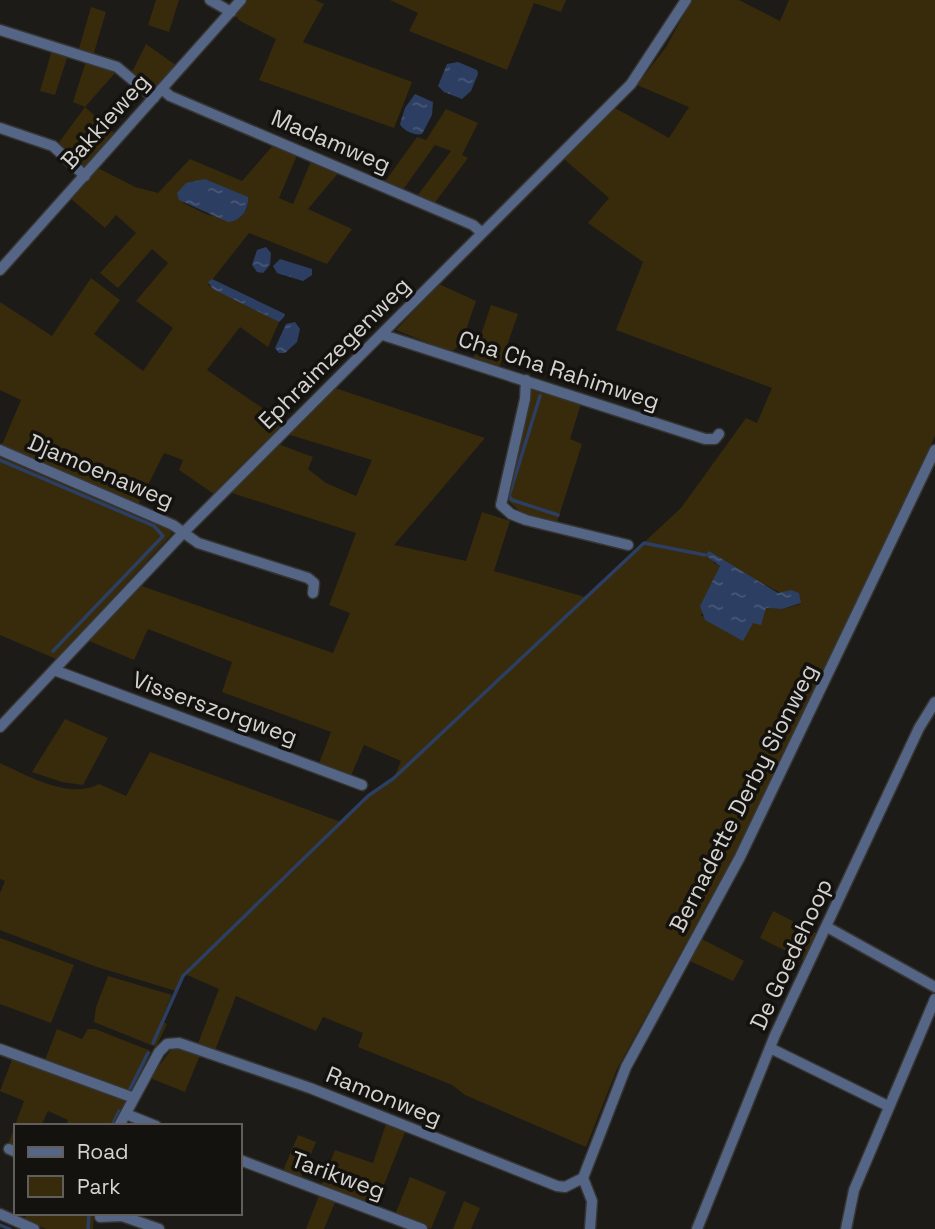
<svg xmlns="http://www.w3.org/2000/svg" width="935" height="1229" viewBox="0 0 935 1229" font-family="'Space Grotesk',sans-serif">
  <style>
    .green { fill: #372b0b; fill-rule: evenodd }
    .water { fill: url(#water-ripples) }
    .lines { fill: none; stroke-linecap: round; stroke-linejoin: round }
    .stream { stroke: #2c3e62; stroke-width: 3.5 }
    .street-casing { stroke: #373532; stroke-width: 13 }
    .street { stroke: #546586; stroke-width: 10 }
    .labels { text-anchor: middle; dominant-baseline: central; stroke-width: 7; stroke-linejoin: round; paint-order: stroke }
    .street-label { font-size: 23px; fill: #d4d3d0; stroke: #14120f }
  </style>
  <defs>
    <pattern id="water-ripples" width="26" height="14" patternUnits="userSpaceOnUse" patternTransform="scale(1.75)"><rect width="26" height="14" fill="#2c3e62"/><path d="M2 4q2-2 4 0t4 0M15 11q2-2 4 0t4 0" fill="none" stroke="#4a5977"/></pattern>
  </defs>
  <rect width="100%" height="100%" fill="#1d1b18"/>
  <path class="green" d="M156,0h23l-10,32 -21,-7z
    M246,0h69l9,4 -21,38 109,40 -18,46 -135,-48 17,-41 -36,-18 -6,-7z
    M390,0h176l-5,12 -27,-9 -27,67 -98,-39 9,-18z
    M692,0h47l41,21 9,-21h146v436l-197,412 -121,221 -31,78 -121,-52 -13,-10 -94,-38 5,-14 -40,-16 -7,14 -80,-35 -22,57 -17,-7 22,-57 -34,-15 -9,17 -79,-24 -97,-37v-37l5,-12 -5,-2v-116c28,13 70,37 99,21l27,12 24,-44 191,70 27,-26 26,-18 7,-17 -37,-16 -14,33 -32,-12 13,-34 -109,-40 10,-30 -84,-33 -14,31 -47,-20 52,-55 194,68 17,-40 -21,-8 27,-72 -127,-41 49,-48 35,13 -5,12 18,14 30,13 16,-36 -85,-26 48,-46 150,50 -91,107 72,16 16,-49 28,9 -16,50 91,26 96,-89 65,-90 11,5 15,-35 -156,-58 27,-68 -55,-39 21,-25 -45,-39 51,-51 54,30 20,-31 -52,-22 29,-38zM709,551l10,9 82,44 -19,5 -16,-1 -13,15 -52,-7 19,-50 -6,-3z
    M91,7l15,5 -13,44 -15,-4z
    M146,44l31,22 -23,24 -22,-18z
    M52,50l16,5 -13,40 -15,-4z
    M86,61l29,12 -30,34 31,28 -32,33 -27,-23 28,-38 -12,-5z
    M446,109l32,14 -16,32 6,3 -34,46 -17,-8 34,-45 -16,-6 -33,46 -18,-8 33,-46 9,3z
    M275,143l23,10 -19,45 14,6 19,-45 28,12 -32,38 44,20 -25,35 -78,-31 -41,52 71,37 -11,25 -28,-20 -33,43 77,53 -70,71 -35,-24 4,-10 -19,-7 -26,52 -136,-60 19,-45 -21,-10v-88l52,34 39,-58 29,22 -26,34 49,37 30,-43 -37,-27 32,-38 -16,-14 -34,39 -18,-15 36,-40 -20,-18 -11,13 -35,-30 28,-30 37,19 23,6 32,-34 52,22zM205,179l43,19 -1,11 -7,9 -32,-3 -25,-12z
    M439,284l37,17 -15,43 -10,8 -55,-22z
    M491,305l27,9 -19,54 -26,-9z
    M531,386l50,18 -11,35 12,5 -25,78 -35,-9 -15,-13z
    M0,454l169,74 3,6 -116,125 -56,-24z
    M65,719l43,19 -25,47 -21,-3 -30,-10z
    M773,911l45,23 -14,26 -44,-22z
    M0,938l74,27 -23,58 -51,-19z
    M702,939l42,22 -11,20 -43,-20z
    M108,976l64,19 -11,26 6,3 -11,23 -62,-25 2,-15z
    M57,1029l25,10 6,-10h7l56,22 -14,33 -11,6 -81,-30z
    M173,1047l27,8 -15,37 -35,-14z
    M13,1057l111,42 2,9 -10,18h-50l2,-6 -20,-9 -7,15h-25v25l-9,-4 17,-46 -24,-10z
    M386,1124l19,8 -30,75 -54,-21 14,-36 38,13z
    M298,1135l18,7 -15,36 -19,-5z
    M410,1177l36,15 -15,37 -36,-14z
    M320,1193l16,7 -12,29h-18z
    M464,1201l16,7 -9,21h-18z
    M26,1213h68l-1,16h-47l-21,-9z"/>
  <path class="water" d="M458,62l19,8 1,4 -7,17 -9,8 -18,-7 -6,-6 9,-22z
    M415,94l18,8 -1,13 -10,19c-7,2 -20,-4 -22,-10l5,-16z
    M205,179l43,18c1,13 -7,24 -20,25l-49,-22 -2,-7 9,-10z
    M266,247l5,6 -1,12 -7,8 -6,-1 -5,-7 5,-15z
    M280,259l32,10v6l-9,6 -26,-8 -4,-7z
    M212,279l73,35 -1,3 -5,5 -66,-33 -5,-7z
    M295,322l5,7 -3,13 -12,11h-6l-4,-5 11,-24z
    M709,551l69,42 13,-3 8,3 2,10 -19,6 -16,-1 -5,17 -8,-2 -10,18 -38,-21 -5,-14 20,-40 -15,-11z"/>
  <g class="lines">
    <path class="stream" d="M540,396l-31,100 3,4 46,15
      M0,460l154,66 9,10 -110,115
      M153,1043l30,-67 185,-180 26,-18 250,-235 61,12
      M129,1091l19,-38
      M112,1126l7,-15
      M0,1225l10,4
      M88,1229l1,-16"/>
    <defs>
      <path id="street" d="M210,0l21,12
        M0,30l117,37 37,31
        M162,89l8,7 303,129 9,8
        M0,128l53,18 32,30
        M0,270l241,-270
        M383,335l322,104h10l4,-5
        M526,380l-1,19 -24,106 10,9 15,6 102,25
        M0,450l173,75 25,18 110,35 6,5 -1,10
        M54,670l308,115
        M0,727l182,-193 449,-450 55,-84
        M827,927l108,60
        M770,1048l118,58
        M0,1049l134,49
        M126,1114l30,12
        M119,1126l40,-74 8,-8 12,-1 131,45 247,98 8,1 18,-9
        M9,1149l7,3
        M240,1160l182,69
        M0,1214l34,15
        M100,1217l22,-1 37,13
        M590,1229l2,-28 -9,-23 43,-111 114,-210 195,-407
        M697,1229l78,-194 144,-307 16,-26
        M846,1229l8,-39 81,-191"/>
    </defs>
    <use href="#street" class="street-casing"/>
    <use href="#street" class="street"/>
  </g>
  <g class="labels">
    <g class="street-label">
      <text transform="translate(105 121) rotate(-48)">Bakkieweg</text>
      <text transform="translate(331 141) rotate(23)">Madamweg</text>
      <text transform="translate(334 353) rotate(-45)">Ephraimzegenweg</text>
      <text transform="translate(559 370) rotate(18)">Cha Cha Rahimweg</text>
      <text transform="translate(101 471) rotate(23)">Djamoenaweg</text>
      <text transform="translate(215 708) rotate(20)">Visserszorgweg</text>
      <text transform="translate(743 798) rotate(-63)">Bernadette Derby Sionweg</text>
      <text transform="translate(791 954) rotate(-65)">De Goedehoop</text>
      <text transform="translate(384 1096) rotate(22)">Ramonweg</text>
      <text transform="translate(338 1175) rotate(20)">Tarikweg</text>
    </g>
  </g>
  <rect x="14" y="1124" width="228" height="91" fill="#14120f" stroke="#615f5c" stroke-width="2"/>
  <rect x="28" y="1147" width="35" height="10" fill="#546586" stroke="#615f5c" stroke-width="2"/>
  <text x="77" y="1159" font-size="21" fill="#d4d3d0">Road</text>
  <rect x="28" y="1176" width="35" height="21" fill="#372b0b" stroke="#615f5c" stroke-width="2"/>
  <text x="77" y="1194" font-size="21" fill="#d4d3d0">Park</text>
</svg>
